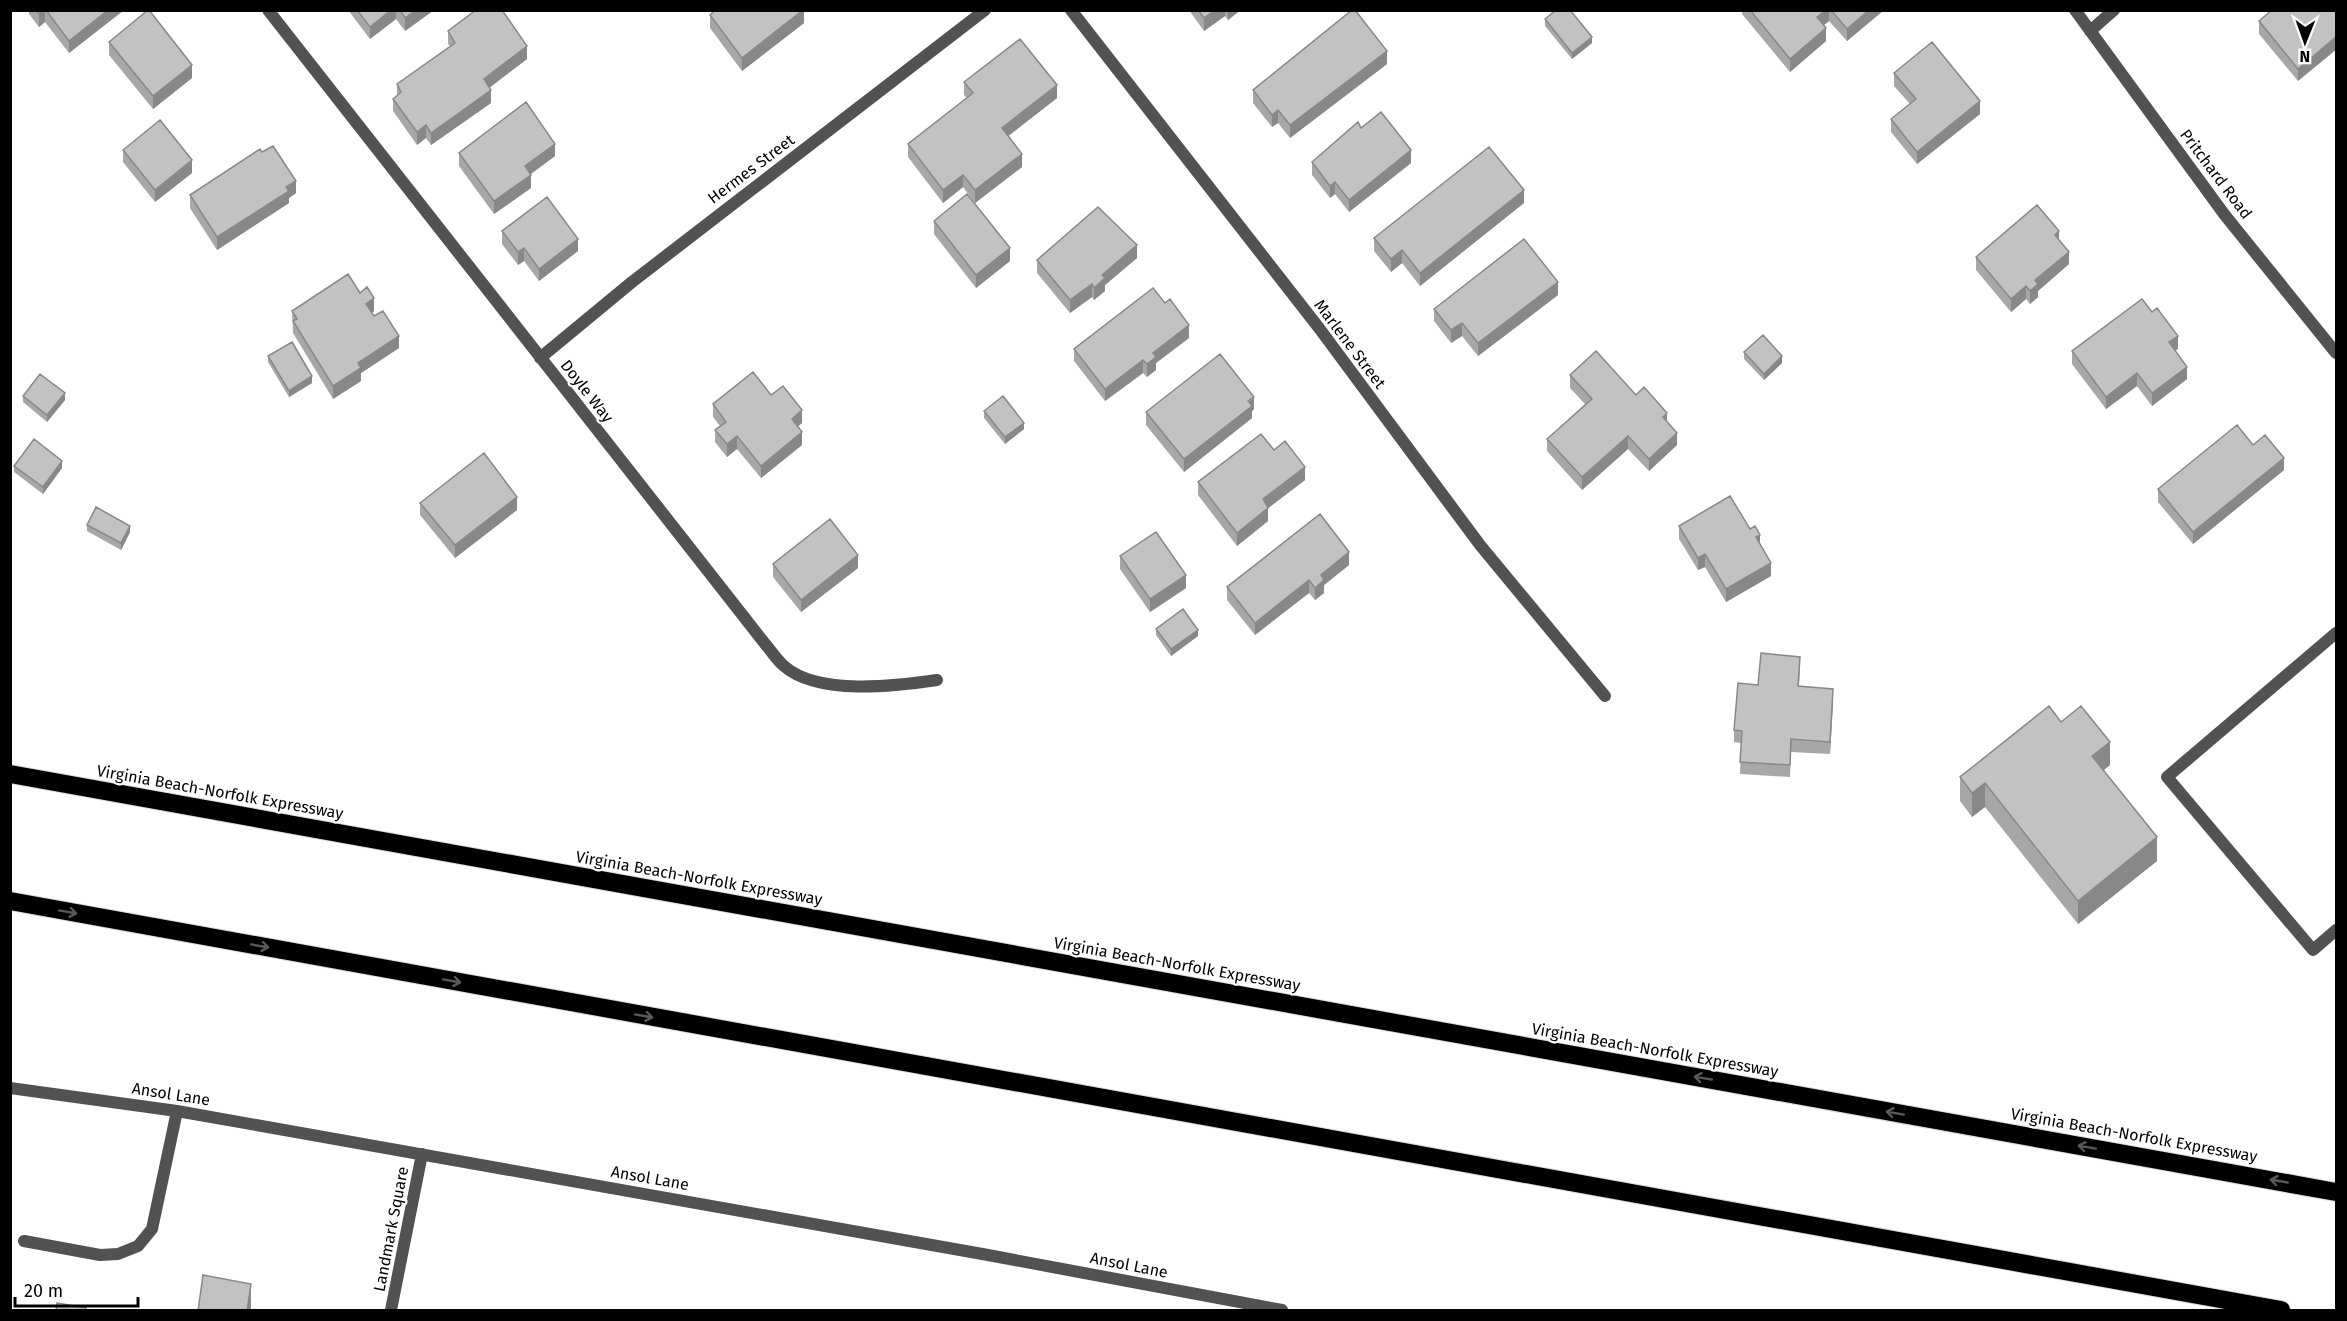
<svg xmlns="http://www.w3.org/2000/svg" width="2347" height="1321" viewBox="0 0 2347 1321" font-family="'Fira Sans',sans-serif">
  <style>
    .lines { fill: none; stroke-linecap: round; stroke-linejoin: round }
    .motorway-casing { stroke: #dbdbdb; stroke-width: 20 }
    .service { stroke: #525252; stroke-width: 12 }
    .minor { stroke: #525252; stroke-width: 12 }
    .motorway { stroke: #000; stroke-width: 18 }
    .wall { fill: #a7a7a7 }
    .shaded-wall { fill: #888 }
    .building { fill: #c2c2c2; stroke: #888; stroke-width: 1.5 }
    .oneway { stroke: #595959 }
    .labels { text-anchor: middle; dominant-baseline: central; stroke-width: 4.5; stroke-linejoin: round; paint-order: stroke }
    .street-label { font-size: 16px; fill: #000; stroke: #fff }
  </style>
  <rect width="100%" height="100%" fill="#fff"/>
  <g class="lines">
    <defs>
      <path id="motorway" d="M10,774l2326,418
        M10,901l2271,409"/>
    </defs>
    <use href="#motorway" class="motorway-casing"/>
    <path class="service" d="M2336,633l-169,144 146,173 23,-20"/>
    <path class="minor" d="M268,10l498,635c6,7 11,15 18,21 34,30 112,20 153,14
      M1071,10l248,318 161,217 125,151
      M2075,10l149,204 112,139
      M2090,31l24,-21
      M540,358l92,-76 353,-272
      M10,1088l167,23 811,144 294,55
      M24,1241l76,14 18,-1 20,-8 14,-17 25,-118
      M391,1310l31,-156"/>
    <use href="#motorway" class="motorway"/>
  </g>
  <path class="wall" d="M29,10h95l-55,43 -24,-31 -6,5 -10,-13z
    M348,10h86l-29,21 -9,-12 -26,20z
    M804,10v13l-62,48 -32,-43v-13z
    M1189,10h49v2l-10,8 -3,-4 -21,15z
    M1742,10h142l-37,31 -18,-20 -5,4 2,16 -36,31 -48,-58z
    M2337,10l-39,71 -39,-47v-13z
    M1545,19l47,24 -20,16 -27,-33z
    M448,31l79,28 -38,28 2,16 -60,42 -5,-7 -9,7 -24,-34v-12l4,-3v-12l53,-38 -2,-2z
    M109,42l83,36 -39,31 -44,-54z
    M1387,64l-97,74 -12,-15 -6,4 -19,-24v-13z
    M1894,73l86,41 -63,50 -26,-32v-13l19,-15 -16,-18z
    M964,82l93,16 -49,38 14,31 -47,36 -12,-16 -20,16 -35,-46v-13l59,-46 -3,-3z
    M1361,128l50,35 -62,49 -14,-18 -5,4 -18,-23v-13z
    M123,150l69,23 -37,29 -32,-40z
    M459,153l96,3 -24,18v14l-37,26 -35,-48z
    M296,193l-7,5v5l-72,47 -27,-42v-13z
    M1524,203l-104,83 -18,-23 -11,9 -17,-21v-13z
    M934,221l76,40 -34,27 -42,-54z
    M502,231l76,20 -39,30 -15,-20 -6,4 -16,-21z
    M2059,240l10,24 -31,27v6l-8,7 -4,-5 -15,13 -35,-42v-13z
    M1137,258l-32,27v6l-11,9 -2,-3 -22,16 -33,-40v-13z
    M360,293l14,18 -2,2 27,35 -38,25v8l-28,18 -40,-66 -1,-22z
    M1558,295l-80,61 -16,-20 -11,7 -17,-22v-12z
    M1189,338l-33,25v7l-9,7 -4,-4 -38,28 -31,-40v-12z
    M2178,349l-3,1 12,29 -35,27 -15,-20 -31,23 -34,-45v-13z
    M1744,352l38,11 -18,17 -20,-21z
    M268,356l44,27 -23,14 -21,-35z
    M1570,375l66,20 31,27 10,23 -28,26 -21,-22 -46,41 -35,-39v-12l38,-35 -15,-16z
    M771,395l31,28 -4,3 4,19 -41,33 -24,-29 -10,8 -12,-15v-12l5,-4 -7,-9v-13z
    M23,396l42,4 -18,22 -24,-20z
    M1254,409l-2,2v7l-68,54 -38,-47v-13z
    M984,411l40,18 -19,15 -21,-26z
    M2253,445l31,25 -91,74 -35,-42v-13z
    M1274,450l31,30 -37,28v13l-31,25 -39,-51v-13z
    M14,466l48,2 -19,26 -29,-22z
    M420,503l97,7 -62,48 -35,-43z
    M87,525l43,7 -9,18 -34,-19z
    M1679,526l81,19 11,31 -45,26 -21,-35 -7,3 -19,-31z
    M1120,556l66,32 -36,24 -30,-43z
    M773,564l85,4 -57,44 -28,-35z
    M1349,565l-25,20v8l-9,7 -6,-7 -54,42 -28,-35v-13z
    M1156,629l42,7 -27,20 -15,-21z
    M1800,669l-1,17 34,15 -3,53 -39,-2 -1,25 -50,-3 1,-31 -7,-1v-12l24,-45z
    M2061,722l49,43 -6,5 53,91 -79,63 -93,-117 -13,10 -12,-16v-24z"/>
  <path class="shaded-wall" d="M43,10h2v12l-6,5v-13z
    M108,10h16l-55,43v-12z
    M391,10h5v9l-26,20v-12z
    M416,10h18l-29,21v-13z
    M803,10h1v13l-62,48v-13z
    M1215,10h10v6l-21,15v-13z
    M1228,10h10v2l-10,8z
    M1826,10h3v11l-12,9v-13z
    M1869,10h15l-37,31v-12z
    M1826,28v13l-36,31v-13z
    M2337,36v13l-39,32v-12z
    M1592,37v6l-20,16v-6z
    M527,46v13l-43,33v-13z
    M1387,51v13l-97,74v-13z
    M192,65v13l-39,31v-13z
    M1057,85v13l-55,43v-13z
    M491,90v13l-60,42v-12z
    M1980,101v13l-63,50v-12z
    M1278,110v13l-6,4v-12z
    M426,125v13l-9,7v-13z
    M555,144v12l-30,22v-12z
    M1411,150v13l-62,49v-12z
    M1022,154v13l-47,36v-13z
    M192,160v13l-37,29v-12z
    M531,175v13l-37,26v-13z
    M963,175v12l-20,16v-13z
    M296,181v12l-7,5v5l-72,47v-13l69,-50z
    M1335,182v12l-5,4v-12z
    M1524,190v13l-104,83v-13z
    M2059,231v13l-4,-9z
    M578,239v12l-39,30v-12z
    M1137,245v13l-32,27v6l-11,9v-12l8,-13z
    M524,248v13l-6,4v-13z
    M1010,248v13l-34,27v-13z
    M1402,250v13l-11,9v-13z
    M2069,252v12l-31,27v6l-8,7v-13l5,-11z
    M1558,282v13l-80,61v-13z
    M1092,284v13l-22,16v-13z
    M2026,286v13l-15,13v-13z
    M374,298v13l-8,6v-13z
    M1462,323v13l-11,7v-13z
    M1189,325v13l-33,25v7l-9,7v-13l6,-11z
    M399,336v12l-38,25v8l-28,18v-13l25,-23z
    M2178,336v13l-9,6v-13z
    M1782,356v7l-18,17v-6z
    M1143,360v13l-38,28v-12z
    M2187,367v12l-35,27v-13z
    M2137,373v13l-31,23v-12z
    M312,376v7l-23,14v-6z
    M65,393v7l-18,22v-7z
    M1254,397v12l-2,2v7l-68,54v-13z
    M802,410v13l-10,8v-12z
    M1667,413v13l-4,-9z
    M1024,423v6l-19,15v-7z
    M802,432v13l-41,33v-12z
    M1677,433v12l-28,26v-12z
    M737,436v13l-10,8v-13z
    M1628,436v13l-46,41v-13z
    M2284,458v12l-91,74v-12z
    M62,461v7l-19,26v-7z
    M1305,467v13l-42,32v-13z
    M517,497v13l-62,48v-13z
    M1268,508v13l-31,25v-13z
    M130,526v6l-9,18v-7z
    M1760,535v13l-4,-11z
    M1349,552v13l-25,20v8l-9,7v-12l6,-13z
    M1705,554v13l-7,3v-12z
    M858,555v13l-57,44v-12z
    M1771,563v13l-45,26v-13z
    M1186,575v13l-36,24v-13z
    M1309,580v13l-54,42v-12z
    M1198,630v6l-27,20v-7z
    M1833,689v12l-3,53v-12z
    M2110,742v23l-18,14v-23z
    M1985,783v24l-13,10v-24z
    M2157,837v24l-79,63v-23z
    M251,1284v27h-4z"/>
  <path class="building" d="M36,10h7l-4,4z
    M46,10h62l-39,31z
    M148,10h1l43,55 -39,31 -44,-54z
    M357,10h34l-21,17z
    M400,10h16l-11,8z
    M476,10h26l25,36 -43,33 7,11 -60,43 -5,-8 -9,7 -24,-33 8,-7 -4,-8 58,-41 -7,-12z
    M715,10h88l-61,48 -32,-43z
    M1198,10h17l-11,8z
    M1352,10h3l32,41 -97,74 -12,-15 -6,5 -19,-25z
    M1556,10h14l22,27 -20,16 -27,-34z
    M1750,10h76l-9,7 9,11 -36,31z
    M1831,10h38l-22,19z
    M2272,10h65v26l-39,33 -39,-48z
    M1020,39l37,46 -55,43 20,26 -47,36 -12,-15 -20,15 -35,-46 65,-51 -9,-11z
    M1932,42l48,59 -63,51 -26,-33 25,-20 -22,-26z
    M526,102l29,42 -30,22 6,9 -37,26 -35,-48z
    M1381,112l30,38 -62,50 -14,-18 -5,4 -18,-24 46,-40 3,6z
    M160,120l32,40 -37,30 -32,-40z
    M273,146l23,35 -10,6 3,4 -72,46 -27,-42 70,-46 2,3z
    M1489,147l35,43 -104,83 -18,-23 -11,9 -17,-21z
    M967,194l43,54 -34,27 -42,-54z
    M547,197l31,42 -39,30 -15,-21 -6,4 -16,-21z
    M2037,205l22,26 -4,4 14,17 -34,28 3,4 -8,7 -4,-5 -15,13 -35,-42z
    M1098,207l39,38 -35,30 3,3 -11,10 -2,-4 -22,16 -33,-40z
    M1524,239l34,43 -80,61 -16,-20 -11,7 -17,-21z
    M348,274l12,19 7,-6 7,11 -8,6 8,12 9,-5 16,25 -41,27 3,5 -28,18 -40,-65 4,-2 -5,-8z
    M1153,288l12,15 5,-4 19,26 -36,28 3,4 -9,7 -4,-4 -38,29 -31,-40z
    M2142,299l10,13 5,-4 21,28 -9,6 18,25 -35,26 -15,-20 -31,24 -34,-46z
    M1763,335l19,21 -18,18 -20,-22z
    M292,342l20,34 -23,15 -21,-35z
    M1596,351l40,44 8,-8 23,26 -4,4 14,16 -28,26 -21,-23 -46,41 -35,-38 45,-40 -22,-24z
    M1220,354l34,43 -6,4 4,5 -68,53 -38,-47z
    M753,372l18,23 12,-9 19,24 -10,9 10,13 -41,34 -24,-30 -10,8 -12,-14 11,-8 -13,-18z
    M40,374l25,19 -18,22 -24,-19z
    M1003,396l21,27 -19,14 -21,-26z
    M2237,425l16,20 12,-10 19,23 -91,74 -35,-43z
    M1261,434l13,16 11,-9 20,26 -42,32 5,9 -31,25 -39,-51z
    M34,439l28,22 -19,26 -29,-21z
    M484,453l33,44 -62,48 -35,-42z
    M1730,496l20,33 5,-3 5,9 -4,2 15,26 -45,26 -21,-35 -7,4 -19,-32z
    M96,507l34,19 -9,17 -34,-18z
    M1320,514l29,38 -28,23 3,5 -9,8 -6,-8 -54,43 -28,-36z
    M830,519l28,36 -57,45 -28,-36z
    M1156,532l30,43 -36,24 -30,-43z
    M1183,609l15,21 -27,19 -15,-20z
    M1761,653l39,4 -2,29 35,3 -3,53 -39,-3 -1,26 -50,-3 2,-31 -8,-1 4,-47 20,2z
    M2049,706l12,16 20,-16 29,36 -18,14 65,81 -79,64 -93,-118 -13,10 -12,-16z
    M203,1275l48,9 -4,27h-49z
    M57,1303l29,5v3h-30z"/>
  <defs><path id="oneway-shaft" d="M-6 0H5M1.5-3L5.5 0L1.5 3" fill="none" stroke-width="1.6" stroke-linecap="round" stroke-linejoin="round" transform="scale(1.5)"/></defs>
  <g class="oneway">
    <use href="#oneway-shaft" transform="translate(68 912) rotate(10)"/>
    <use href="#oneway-shaft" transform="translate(260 946) rotate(10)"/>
    <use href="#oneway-shaft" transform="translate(452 981) rotate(10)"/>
    <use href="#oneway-shaft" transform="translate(644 1016) rotate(10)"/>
    <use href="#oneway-shaft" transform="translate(1703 1078) rotate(-170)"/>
    <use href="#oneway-shaft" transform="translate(1895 1113) rotate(-170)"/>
    <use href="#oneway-shaft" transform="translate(2087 1147) rotate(-170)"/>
    <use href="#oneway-shaft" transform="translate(2279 1181) rotate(-170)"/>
  </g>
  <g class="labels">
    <g class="street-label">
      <text transform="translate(751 169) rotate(-37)">Hermes Street</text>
      <text transform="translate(2216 174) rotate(53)">Pritchard Road</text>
      <text transform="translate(1350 344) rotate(53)">Marlene Street</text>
      <text transform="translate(587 391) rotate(52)">Doyle Way</text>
      <text transform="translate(220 792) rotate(10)">Virginia Beach-Norfolk Expressway</text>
      <text transform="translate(699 878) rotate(10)">Virginia Beach-Norfolk Expressway</text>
      <text transform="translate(1177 964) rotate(10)">Virginia Beach-Norfolk Expressway</text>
      <text transform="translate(1655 1050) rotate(10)">Virginia Beach-Norfolk Expressway</text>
      <text transform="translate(171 1094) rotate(9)">Ansol Lane</text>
      <text transform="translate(2134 1135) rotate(10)">Virginia Beach-Norfolk Expressway</text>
      <text transform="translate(650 1178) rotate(10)">Ansol Lane</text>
      <text transform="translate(391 1229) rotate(-79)">Landmark Square</text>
      <text transform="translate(1129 1265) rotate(11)">Ansol Lane</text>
    </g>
  </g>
  <rect width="2347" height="1321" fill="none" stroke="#000000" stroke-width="24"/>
  <g transform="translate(2305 42) rotate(181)" stroke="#ffffff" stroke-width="4.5" paint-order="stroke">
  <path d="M0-4.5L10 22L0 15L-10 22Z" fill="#000000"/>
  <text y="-9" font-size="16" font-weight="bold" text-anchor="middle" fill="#000000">N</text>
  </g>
  <path d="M15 1297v9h123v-9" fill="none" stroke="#000000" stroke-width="3"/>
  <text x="24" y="1297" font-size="18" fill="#000000" stroke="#ffffff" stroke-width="4.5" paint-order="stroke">20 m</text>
</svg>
